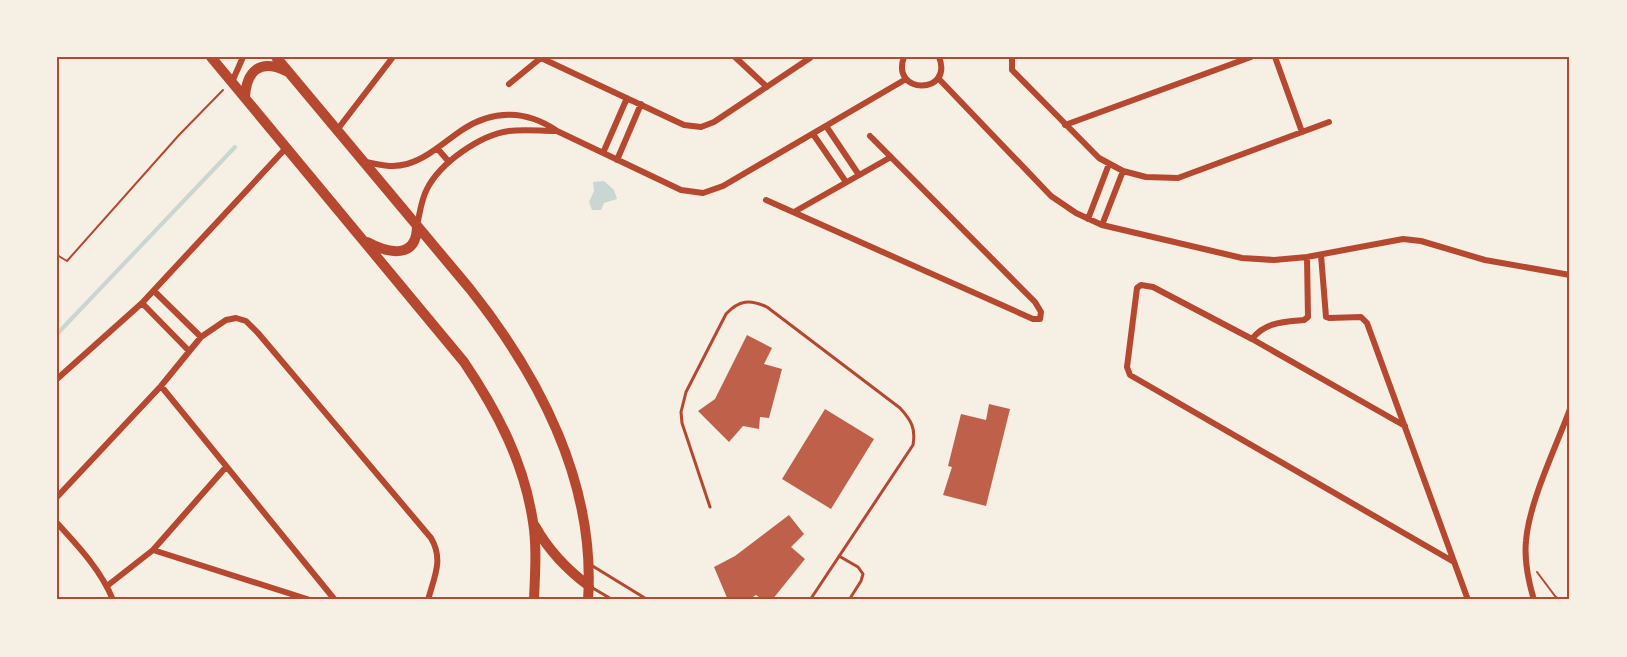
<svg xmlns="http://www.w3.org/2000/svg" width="1627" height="657" viewBox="0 0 1627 657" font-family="'Work Sans',sans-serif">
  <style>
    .water { fill: #c9d6d2 }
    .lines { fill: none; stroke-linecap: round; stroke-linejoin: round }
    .stream { stroke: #c9d6d2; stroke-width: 4 }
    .building { fill: #bf614a }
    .path { stroke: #b5482f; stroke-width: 2 }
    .service { stroke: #b5482f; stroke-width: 3 }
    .minor { stroke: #b5482f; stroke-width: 6 }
    .primary { stroke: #b5482f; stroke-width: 10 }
    .neatline { fill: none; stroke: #b5482f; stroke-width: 2 }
  </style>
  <rect width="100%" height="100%" fill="#f6efe4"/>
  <path class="water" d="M604,181l10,9 3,9 -13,4 -3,7h-9l-3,-8 5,-11 -1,-9z"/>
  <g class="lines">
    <path class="stream" d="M57,334l178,-187"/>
  </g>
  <path class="building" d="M747,335l25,13 -8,16 18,5 -13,49 -9,-1 -1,12 -16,-3 -14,16 -31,-31 17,-12z
    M989,404l21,5 -24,97 -43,-11 9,-28 -4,-1 13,-52 25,6z
    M825,409l49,30 -43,70 -49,-30z
    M789,515l15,19 -13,13 14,12 -33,41h-9l-7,-5 -8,5h-20l-14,-33 21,-11z"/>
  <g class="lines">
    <path class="path" d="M57,255l10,6 112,-126 44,-45
      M1537,572l18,24 5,4"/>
    <path class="service" d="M710,507l-28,-84 -1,-11 5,-20 40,-78c13,-14 24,-15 41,-7l133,101c11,12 16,20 13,37l-103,155
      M839,556l19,11 5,7 -2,7 -12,19
      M591,565l57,35
      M591,587l22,13"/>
    <path class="minor" d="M735,57l32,30
      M904,57c-14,38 50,38 35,0
      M1012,57v13l87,88 24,13 23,6 32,1 151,-56
      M1275,57l27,75
      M541,58l143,67 17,2 13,-5 96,-64
      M938,78l113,118 25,17 26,12 140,33 32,2 33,-3 96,-18 18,2 64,19 85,15
      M232,82l11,-25
      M509,84l33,-27
      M1065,125l186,-68
      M826,126l33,49
      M337,130l56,-73
      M813,134l33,48
      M437,148l12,14
      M603,153l24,-55
      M617,160l24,-56
      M366,162c14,3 27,6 41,2 21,-6 37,-22 55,-34 31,-21 65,-20 95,1l124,59 22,3 20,-7 183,-107
      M766,200l267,119h7l1,-7 -6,-10 -165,-166
      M794,212l97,-55
      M1088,219l21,-55
      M417,225c3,-12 4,-25 10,-36 13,-26 53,-54 82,-58 15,-2 31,0 46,0
      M1102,225l21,-54
      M1321,255l5,62 3,1 32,-1 6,6 101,277
      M154,291l47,46
      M142,303l47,48
      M1252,339c13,-17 31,-17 52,-19l4,-3 -1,-60
      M57,379l85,-76 144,-155
      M161,386l174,214
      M1405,426l-153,-87 -99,-52 -12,-2 -4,3 -10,79 3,8 324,187
      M57,497l104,-111 40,-49 25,-17 10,-2 10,3 12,12 173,205c13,22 3,39 -3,62
      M57,523c21,23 44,47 56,77
      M153,550l73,-83
      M107,586l46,-36 157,50
      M1534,600c-6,-20 -10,-39 -8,-59 3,-39 30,-94 44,-132"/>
    <path class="primary" d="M211,57l253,305c33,49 60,100 69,160 4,25 2,52 1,78
      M276,57l194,232c70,88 126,196 118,311
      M245,98c1,-26 14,-40 41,-27
      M367,242c22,12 50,17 50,-16
      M535,526c14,25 31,43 54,60"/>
  </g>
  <rect width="1627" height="657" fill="none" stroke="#f6efe4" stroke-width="117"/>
  <rect x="58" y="58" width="1510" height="540" class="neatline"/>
</svg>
